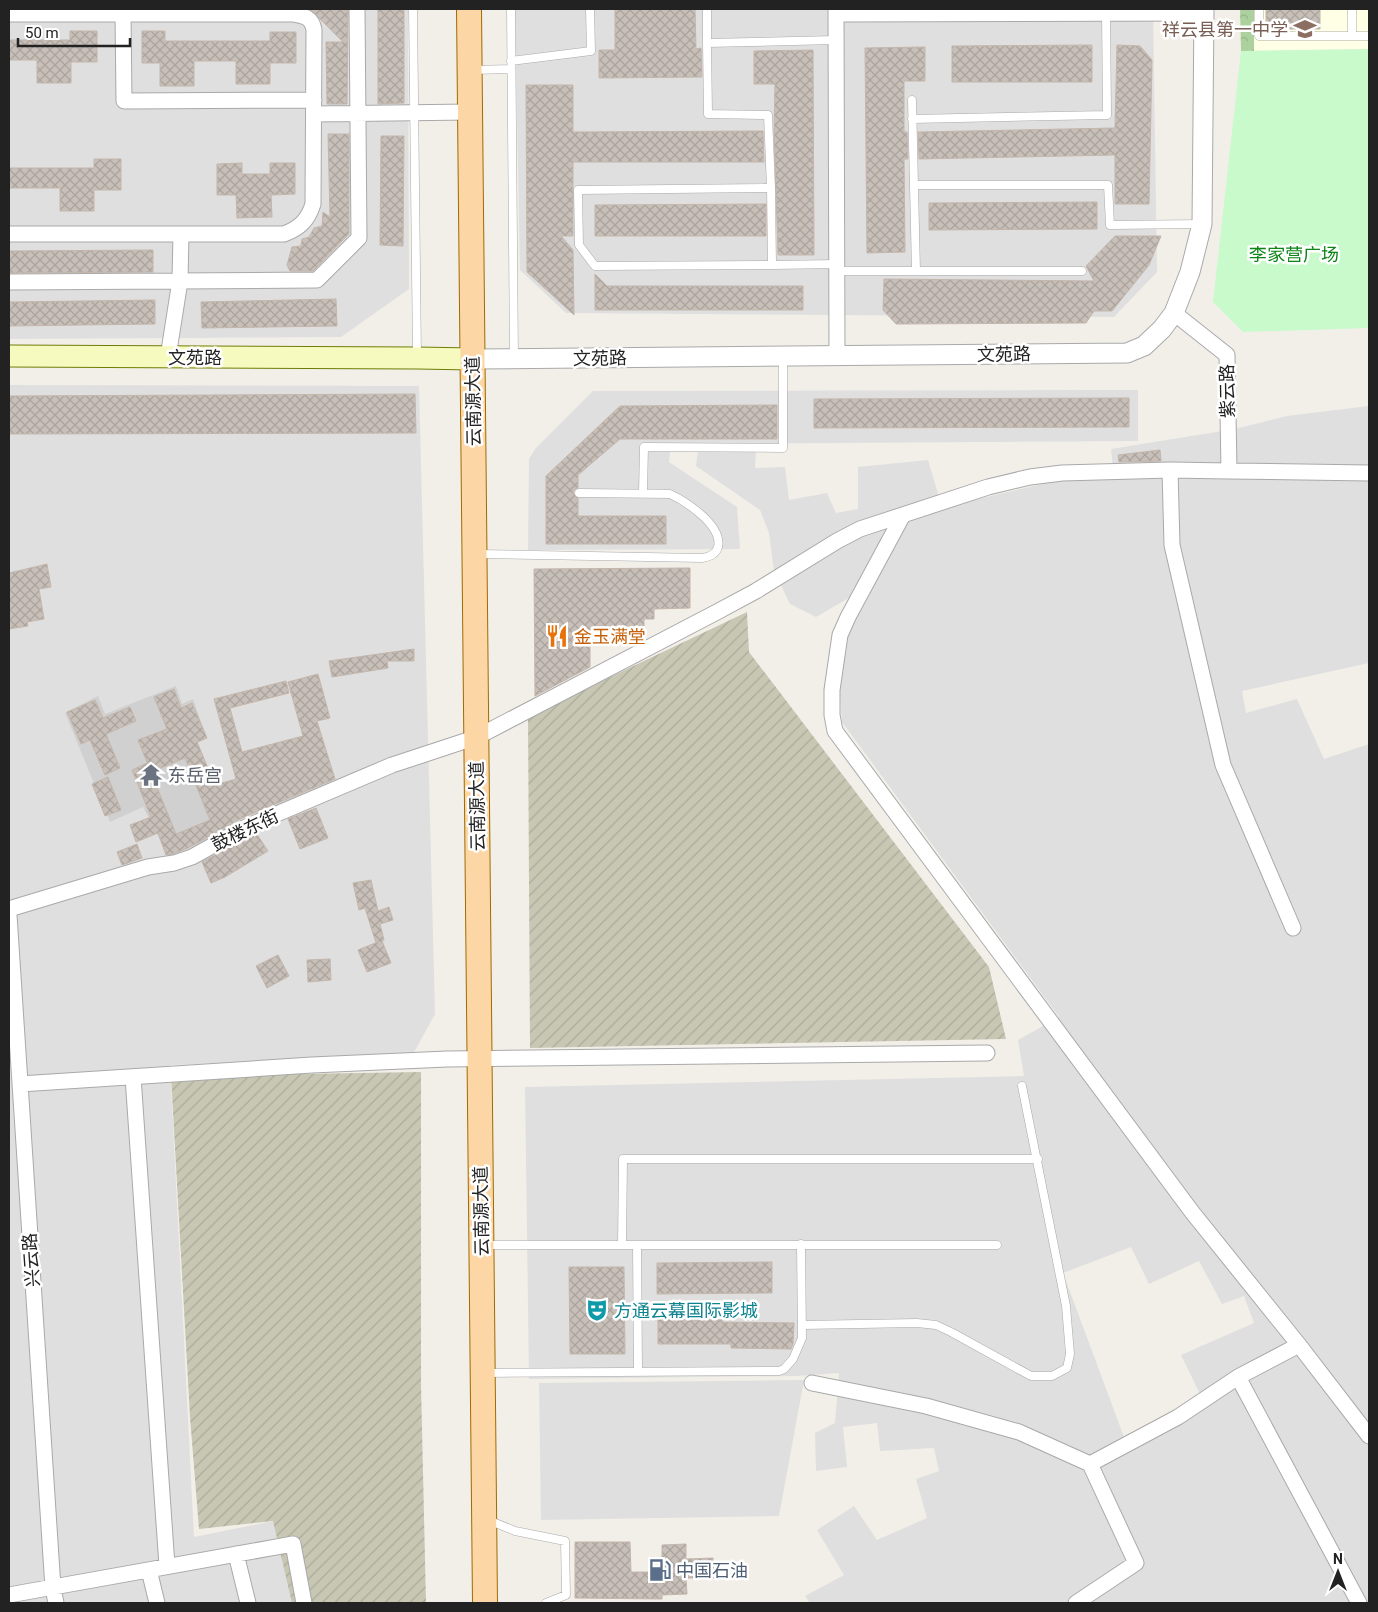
<svg xmlns="http://www.w3.org/2000/svg" width="1378" height="1612" viewBox="0 0 1378 1612" font-family="Roboto,'Noto Sans SC',sans-serif">
  <style>
    .residential { fill: #e0dfdf; fill-rule: evenodd }
    .education { fill: #ffffe5 }
    .religious { fill: #d0d0d0 }
    .construction { fill: url(#construction-furrows) }
    .forest { fill: url(#forest-crowns) }
    .park { fill: #c8facc }
    .building { fill: url(#building-cross-hatch); stroke: #c4b6ab }
    .lines { fill: none; stroke-linecap: round; stroke-linejoin: round }
    .service-casing { stroke: #a9a9a9; stroke-width: 9 }
    .minor-casing { stroke: #a9a9a9; stroke-width: 17 }
    .tertiary-casing { stroke: #a9a9a9; stroke-width: 21 }
    .secondary-casing { stroke: #707d05; stroke-width: 23 }
    .primary-casing { stroke: #a06b00; stroke-width: 26 }
    .service { stroke: #fff; stroke-width: 8 }
    .minor { stroke: #fff; stroke-width: 15 }
    .tertiary { stroke: #fff; stroke-width: 19 }
    .secondary { stroke: #f7fabf; stroke-width: 21 }
    .primary { stroke: #fcd6a4; stroke-width: 24 }
    .labels { text-anchor: middle; dominant-baseline: central; stroke-width: 5; stroke-linejoin: round; paint-order: stroke }
    .education-label { font-size: 18px; fill: #785e54; stroke: #fff; text-anchor: end }
    .park-label { font-size: 18px; fill: #0c8416; stroke: #fff }
    .street-label { font-size: 18px; fill: #222; stroke: #fff }
    .food-label { font-size: 18px; fill: #c56008; stroke: #fff; text-anchor: start }
    .worship-label { font-size: 18px; fill: #5b616d; stroke: #fff; text-anchor: start }
    .culture-label { font-size: 18px; fill: #0d838f; stroke: #fff; text-anchor: start }
    .service-label { font-size: 18px; fill: #4e5e75; stroke: #fff; text-anchor: start }
  </style>
  <defs>
    <pattern id="construction-furrows" width="10" height="10" patternUnits="userSpaceOnUse" patternTransform="scale(1.25)"><rect width="10" height="10" fill="#c7c7b4"/><path d="M-1 1l2-2M0 10L10 0M9 11l2-2" fill="none" stroke="#abab9a"/></pattern>
    <pattern id="forest-crowns" width="20" height="18" patternUnits="userSpaceOnUse" patternTransform="scale(1.25)"><rect width="20" height="18" fill="#add19e"/><path d="M2 6a3 3 0 1 1 6 0M12 15a3 3 0 1 1 6 0" fill="none" stroke="#95b388"/></pattern>
    <pattern id="building-cross-hatch" width="8" height="8" patternUnits="userSpaceOnUse" patternTransform="scale(1.25)"><rect width="8" height="8" fill="#c7bfb8"/><path d="M0 0l8 8M0 8l8-8" fill="none" stroke="#aba49e"/></pattern>
  </defs>
  <rect width="100%" height="100%" fill="#f2efe9"/>
  <path class="residential" d="M9,9h399l1,280 -68,48 -332,2z
    M515,9h638l4,263 -43,45 -548,-4 -46,-43z
    M9,385l410,1 16,628 -23,42 -242,9 24,472 80,-16 19,82h-284z
    M1138,390v51l-467,3 -2,18 68,45 3,42 -212,1 1,-91 6,-10 58,-58z
    M1369,406v257l-127,28 4,22 51,-14 27,60 45,-15v859h-559l-5,-7 39,-21 -27,-45 37,-24 23,34 50,-22 -11,-39 23,-8 -5,-23 -54,3 -3,-28 -34,4 4,40 -31,4 -1,-38 20,-10 4,-50 -43,3 -267,3 -4,-292 499,-11 -6,-36 41,-23 -217,-295 -3,-44 7,-41 13,-45 -43,25 -26,-13 -16,-33 -5,-38 -9,-23 -64,-44 2,-16h58l-1,18 30,-1 4,33 38,-7 9,20 22,-4v-42l70,-7 14,47 171,-39 -2,-19 124,-20 52,-13zM1131,1247l18,37 50,-23 23,43 22,-8 10,27 -73,32 20,41 -25,17 -52,24 -61,-164z
    M804,1380l-25,136 -238,4 -2,-137z"/>
  <path class="education" d="M1240,9h129v40l-128,2z"/>
  <path class="religious" d="M176,686l6,18 11,-5 14,39 -9,5 35,85 -64,29 -26,-50 -33,15 -45,-109 33,-17 7,18z"/>
  <path class="construction" d="M747,612l2,40 240,315 17,72 -476,9 -2,-332z
    M421,1072v313l5,218h-134l-19,-82 -74,8 -9,-112 -19,-341z"/>
  <path class="forest" d="M1240,9h14v42h-13z"/>
  <path class="park" d="M1369,49v279l-126,4 -30,-30 28,-251z"/>
  <path class="building" d="M310,9h38l-1,95h-20l-1,-62h17z
    M378,9h26v94l-26,1z
    M615,9h80l1,40 5,-1 1,29 -103,1v-28h16z
    M1266,9h54v20h-54z
    M70,31h27v31h-26v21h-34v-23h-28v-20h61z
    M142,31h23v10h105v-9h26v31h-26v21h-34v-23h-42v25h-34v-23h-18z
    M1092,45v37h-140v-36z
    M1117,45l23,1 12,14 -3,144h-34v-49l-196,4 -1,-27 197,-4z
    M925,47v34h-21v51h3l1,27h-4l1,93 -38,1 -2,-205z
    M813,50l1,205h-36l-4,-124 1,-47h-21v-33z
    M526,85h47v47l190,-1 1,31h-191v74h-12l12,14 1,65 -47,-43z
    M328,134h21v100l-36,37h-23l-3,-6 5,-18 9,-1 1,-7 7,-2 5,-9 8,-2 1,-14 7,5z
    M381,136h23l-1,110 -23,-1z
    M94,159h27v31h-27v21h-34v-23h-51v-20h85z
    M242,163v11h28v-11h25v31l-24,1 1,22 -35,1 -1,-23h-19v-31z
    M1097,202v27l-168,1v-27z
    M766,204v32h-171v-31z
    M1115,236h46l-12,29 -37,46h-18l-8,12 -190,1 -13,-14 1,-31 210,2 -8,-15z
    M153,250v22l-144,1v-22z
    M595,274l12,12h196v24h-208z
    M336,299l1,27 -135,2 -1,-26z
    M155,300v24l-146,2v-24z
    M415,394l1,39 -407,1v-38z
    M1129,398v29l-315,1v-29z
    M777,405v34h-157l-42,36v13l-4,2 -1,3 5,5v18h88v28h-120v-68l74,-70z
    M1160,450l1,11 -42,1 -1,-7z
    M47,564l4,23 -12,2 5,30 -17,3 1,4 -19,3v-56z
    M690,568v40l-36,1v10h-10v7h-54v41l-55,29 -1,-127z
    M414,649v12h-27l1,7 -56,9 -3,-16z
    M318,674l12,44 -13,3 18,58 -93,39 -54,30 -16,6 -6,1 -8,-22 -22,9 -6,-17 21,-8 -19,-47 15,-7 29,71 34,-14 -25,-62 -34,14 -13,-32 29,-11 -13,-32 20,-8 7,19 11,-5 15,35 -10,4 18,43 21,-6 -22,-80 72,-18 3,12 -59,15 12,44 61,-16 -15,-54z
    M95,700l8,18 27,-11 6,14 -30,13 14,34 -15,7 -15,-35 -9,4 -14,-32z
    M108,777l13,33 -16,6 -13,-32z
    M316,808l12,30 -28,11 -12,-30z
    M256,833l12,18 -43,26 -14,6 -9,-21z
    M137,844l5,14 -20,7 -5,-13z
    M371,880l7,31 11,-4 4,13 -13,4 4,16 -2,1 9,22 -24,9 -9,-22 22,-9 -4,2 -11,-35 -6,2 -6,-27z
    M278,955l11,21 -22,12 -11,-22z
    M330,959l1,21 -23,2 -1,-22z
    M772,1262v31l-115,1v-31z
    M569,1267h55l1,87h-55z
    M658,1319l64,1v2l72,1 -1,21 -2,5 -60,-1v-4h-73z
    M575,1542h55l1,30h31v-27l24,-1v15l27,-1 1,20h-28l1,16 -25,1v4l-87,-1z"/>
  <g class="lines">
    <defs>
      <path id="service" d="M413,9l4,348
        M511,9l3,350
        M707,9v34
        M1259,9v27h110
        M1352,9v27
        M511,61l80,-10 -1,-42
        M473,70l38,-1
        M912,100l4,171
        M912,119l195,-4 -1,-103
        M914,185h194l2,40 92,-1
        M771,188l1,77 -177,1 -16,-21 -1,-55 193,-2 -3,-73 -60,-1 -1,-71 129,-3
        M772,265l65,-1
        M837,271h245
        M643,493l1,-46 139,1v-92
        M477,554l225,4c7,-1 14,-3 16,-11 5,-21 -31,-45 -48,-53l-91,-1
        M484,1245h513
        M622,1245l1,-86h415
        M637,1245l1,126
        M802,1325l115,-2 19,2 15,7 80,44h21l15,-8 3,-14 -4,-48 -44,-220
        M486,1373l293,-2 5,-2 9,-10 9,-21 -1,-94
        M488,1520l27,11 50,10 1,54 -20,8"/>
      <path id="minor" d="M836,9l1,347
        M9,14h284c11,2 19,3 21,16l-1,174c-5,16 -13,24 -29,30h-275
        M123,14l1,87 190,-1
        M836,14l368,-1
        M314,114l156,-2
        M9,282l308,-2 42,-42 -2,-229
        M168,357l12,-76 1,-47
        M1170,470l2,75 51,220 70,163
        M1229,471l140,2
        M903,515l-55,102 -8,18 -8,55v25l3,16 357,481 107,133 70,91
        M9,909l139,-42 26,-4 18,-6 54,-30 146,-62 85,-28 238,-124 41,-22 81,-50 23,-12 128,-42 42,-10 32,-4 108,-3 59,1 -2,-116 -53,-42
        M9,915l44,673 3,15
        M133,1077l34,489
        M20,1084l292,-19 135,-6 540,-6
        M1238,1377l121,226
        M812,1383l114,23 93,26 71,32
        M236,1554l12,49
        M149,1570l8,33
        M9,1595l284,-51 11,59
        M1076,1603l60,-40 -46,-99 88,-47 60,-40 61,-32"/>
      <path id="tertiary" d="M473,359l654,-6 17,-7 18,-17 12,-16 16,-41 12,-48 2,-215"/>
      <path id="secondary" d="M9,356l408,2 56,1"/>
      <path id="primary" d="M469,9l16,1594"/>
    </defs>
    <use href="#service" class="service-casing"/>
    <use href="#minor" class="minor-casing"/>
    <use href="#tertiary" class="tertiary-casing"/>
    <use href="#secondary" class="secondary-casing"/>
    <use href="#primary" class="primary-casing"/>
    <use href="#service" class="service"/>
    <use href="#minor" class="minor"/>
    <use href="#tertiary" class="tertiary"/>
    <use href="#secondary" class="secondary"/>
    <use href="#primary" class="primary"/>
  </g>
  <defs>
    <symbol id="school-bare" viewBox="-9 -9 18 18"><path d="M0-5L7-2L0 1L-7-2ZM-4 1L0 2.5L4 1V4Q0 6-4 4Z" fill="#8d6e63" stroke="#fff" stroke-width="2.5" paint-order="stroke"/></symbol>
    <symbol id="restaurant-bare" viewBox="-9 -9 18 18"><path d="M-5-6h1v4h1v-4h1v4h1v-4h1v5L-1.5 .5V6h-2V.5L-5-1ZM5-6V6H3V1.5H1.5Q1.5-4 5-6Z" fill="#e8710a" stroke="#fff" stroke-width="2.5" paint-order="stroke"/></symbol>
    <symbol id="temple-bare" viewBox="-9 -9 18 18"><path d="M0-6L5-2H3V0L6.5 2.5H4V6H1.5V3h-3V6H-4V2.5H-6.5L-3 0V-2H-5Z" fill="#6b7280" stroke="#fff" stroke-width="2.5" paint-order="stroke"/></symbol>
    <symbol id="theatre-bare" viewBox="-9 -9 18 18"><path d="M-5-5.5Q0-4 5-5.5V0Q5 5 0 6Q-5 5-5 0ZM-3.3-2.5H-1v1.5H-3.3ZM1-2.5H3.3v1.5H1ZM-2.8 1Q0 5.5 2.8 1Z" fill="#0f9aa8" stroke="#fff" stroke-width="2.5" paint-order="stroke"/></symbol>
    <symbol id="fuel-bare" viewBox="-9 -9 18 18"><path d="M-5.5-6h7V0h2V4h1.3V-2.5L3-4.5l.8-.8L6-3V5H2.5V1h-1V6h-7ZM-4.2-4.7v3.2H.2V-4.7Z" fill="#5c6f8a" stroke="#fff" stroke-width="2.5" paint-order="stroke"/></symbol>
  </defs>
  <g fill-rule="evenodd">
    <use href="#school-bare" x="1289" y="13" width="32" height="32"/>
    <use href="#restaurant-bare" x="541" y="620" width="32" height="32"/>
    <use href="#temple-bare" x="135" y="759" width="32" height="32"/>
    <use href="#theatre-bare" x="581" y="1294" width="32" height="32"/>
    <use href="#fuel-bare" x="644" y="1554" width="32" height="32"/>
  </g>
  <g class="labels">
    <g class="education-label">
      <text x="1288" y="29">祥云县第一中学</text>
    </g>
    <g class="park-label">
      <text x="1294" y="254">李家营广场</text>
    </g>
    <g class="street-label">
      <text transform="translate(1004 354) rotate(-1)">文苑路</text>
      <text x="195" y="357">文苑路</text>
      <text transform="translate(600 358) rotate(-1)">文苑路</text>
      <text transform="translate(1227 391) rotate(-91)">紫云路</text>
      <text transform="translate(473 401) rotate(-91)">云南源大道</text>
      <text transform="translate(477 806) rotate(-91)">云南源大道</text>
      <text transform="translate(245 830) rotate(-26)">鼓楼东街</text>
      <text transform="translate(481 1211) rotate(-91)">云南源大道</text>
      <text transform="translate(31 1260) rotate(-94)">兴云路</text>
    </g>
    <g class="food-label">
      <text x="574" y="636">金玉满堂</text>
    </g>
    <g class="worship-label">
      <text x="168" y="775">东岳宫</text>
    </g>
    <g class="culture-label">
      <text x="614" y="1310">方通云幕国际影城</text>
    </g>
    <g class="service-label">
      <text x="676" y="1570">中国石油</text>
    </g>
  </g>
  <rect width="1378" height="1612" fill="none" stroke="#222222" stroke-width="20"/>
  <g transform="translate(1338 1572)" stroke="#ffffff" stroke-width="4" paint-order="stroke">
  <path d="M0-4L9 19L0 12L-9 19Z" fill="#222222"/>
  <text y="-8" font-size="14" font-weight="bold" text-anchor="middle" fill="#222222">N</text>
  </g>
  <path d="M18 38v8h112v-8" fill="none" stroke="#222222" stroke-width="2.5"/>
  <text x="25" y="38" font-size="15" fill="#222222" stroke="#ffffff" stroke-width="4" paint-order="stroke">50 m</text>
</svg>
